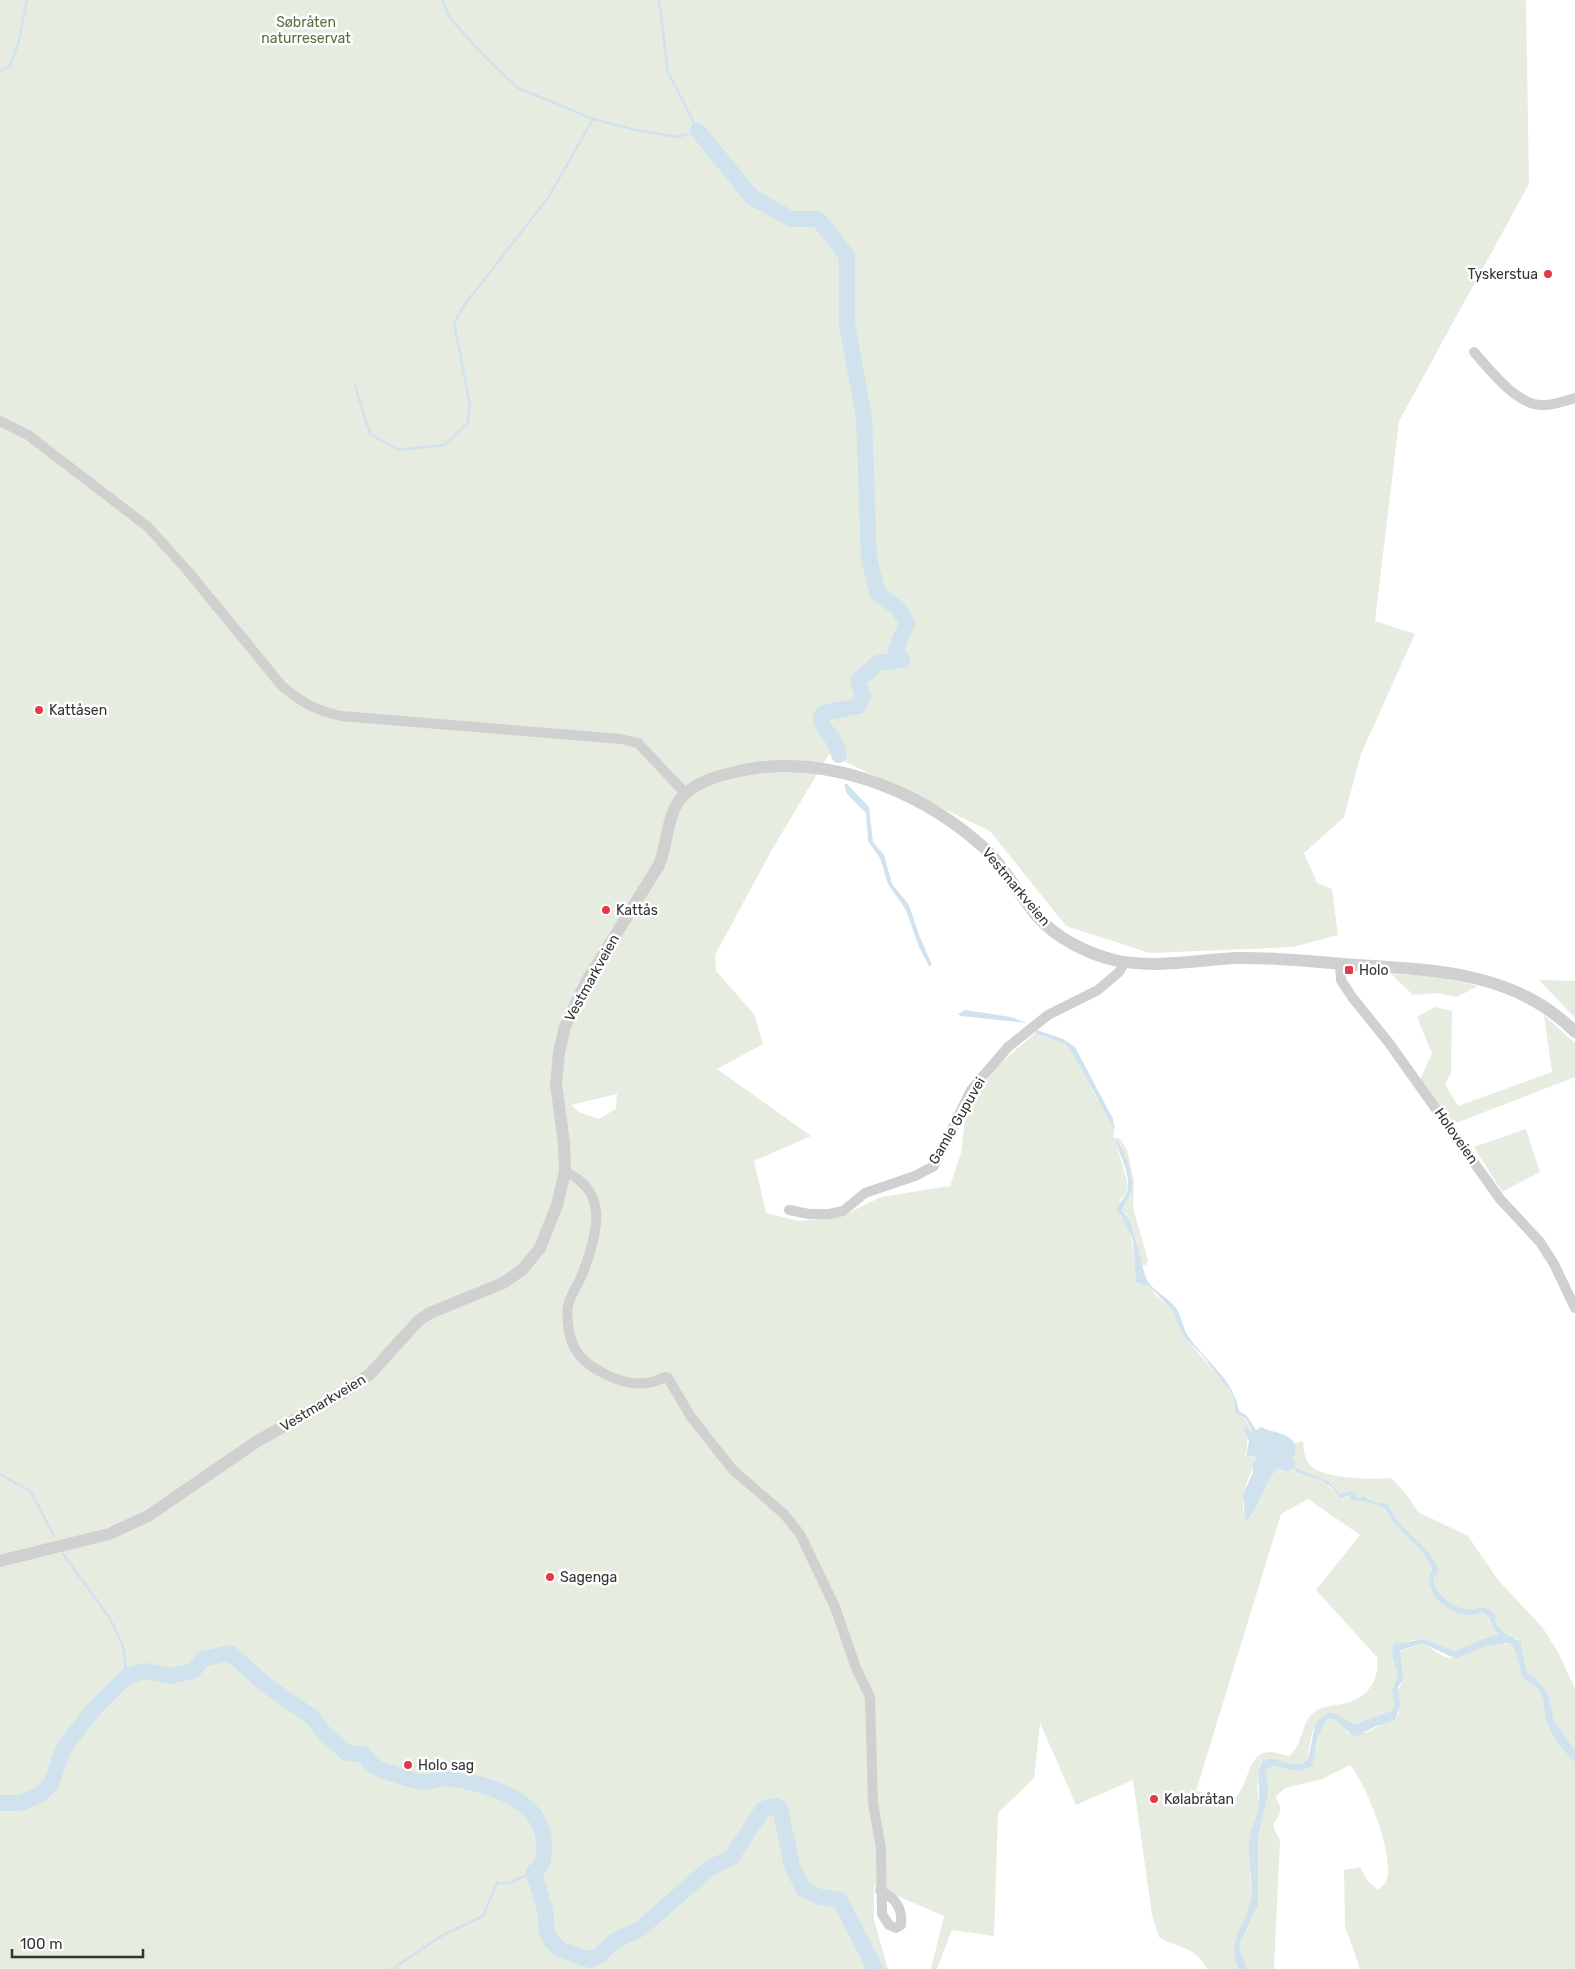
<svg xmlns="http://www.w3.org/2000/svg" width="1575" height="1969" viewBox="0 0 1575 1969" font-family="Rubik,sans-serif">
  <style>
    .green { fill: #e6ecdf; fill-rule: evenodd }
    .water { fill: #cfe2ee }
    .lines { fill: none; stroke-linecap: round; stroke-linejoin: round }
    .stream { stroke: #cfe2ee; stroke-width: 2.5 }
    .river { stroke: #cfe2ee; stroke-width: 16 }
    .minor { stroke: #d0d0d0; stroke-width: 10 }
    .tertiary { stroke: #d0d0d0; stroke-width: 12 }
    .poi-dot { fill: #e63946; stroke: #fff; stroke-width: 2 }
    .labels { text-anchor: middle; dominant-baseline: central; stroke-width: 5; stroke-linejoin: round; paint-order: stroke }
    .park-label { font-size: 14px; fill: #56703f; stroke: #fff }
    .poi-label { font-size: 14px; fill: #333; stroke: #fff; text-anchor: start }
    .street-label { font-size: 14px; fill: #333; stroke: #fff }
  </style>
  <rect width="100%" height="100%" fill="#fff"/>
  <path class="green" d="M0,0h1526l3,184 -130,237 -24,200 40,13 -54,120 -17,63 -40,36 13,30 15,6 6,46 -45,12 -143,6 -84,-27 -76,-95 -161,-77 -59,99 -55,102 1,16 38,43 9,30 -46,25 94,67 -57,25 12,52 33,8 41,-4 41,-20 69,-11 11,-33 4,-32 13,-27 19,-28 38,-33 30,11 10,11 19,39 18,29 2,9 -1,5 7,2 7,11 7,31 -1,27 15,52 -2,5h-5l-5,-26 -10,-26 -4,-2 9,-18v-15l-11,-36 -4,1 12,42 -3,10 -5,5 -2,13c16,9 15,44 18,60l-1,5 14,8 8,11 13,10 5,7 8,22 39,44 12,18 1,8 17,23 1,3h-2l-2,-4c-3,10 0,17 -4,28l2,2 8,-2 2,3c-8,17 -21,44 -10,62 17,-19 20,-57 48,-66v-11l6,-3 2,1c1,8 1,17 7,23 12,14 64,15 81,13l16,17 11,17 50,24 30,44 45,48 16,26 16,35v61l-21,-29 -6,-29 -12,-13 -9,-6 -5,-27 -5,-7 -18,-10 -5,-10 -15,-12 -4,4c-17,-1 -41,-15 -43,-34l7,-8c-11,-27 -41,-39 -51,-65l-13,-2 -8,-5 -9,1 -2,-4h-16l-12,-13 -33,-14c8,8 16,8 26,13 9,5 13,14 22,19l7,-4 34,13 11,17 29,29 8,15c-14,25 26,54 48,43l6,2 9,18 4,3 -46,16c-24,-9 -35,-18 -61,-3l1,13 5,13 -6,17 3,15 -4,5 -36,13 -30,-10 -13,18 -5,28 -13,6 -27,-8 -7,6 -3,23 2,16 -10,42 2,49 -2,14 -7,17 -6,40 2,4h-31c-10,-22 -30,-21 -48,-32l-7,-22 -19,-135 -57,25 -36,-82 -6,55 -36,35 -4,123 -42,-6 -15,39h-6l13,-53 -70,-30v34l14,49h-888zM617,1094l-1,15 -18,10 -19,-7 -8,-7zM1308,1499l52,36 -44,55 61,67c3,22 -8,40 -31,46 -10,3 -24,2 -33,10 -12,11 -10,32 -24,43 -6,-1 -13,-4 -19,-4 -23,-1 -21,37 -37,47l-37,-8 85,-277z
    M1391,974l44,2 43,10 -21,11 -20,-4 -24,2z
    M1539,980l36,1v37z
    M1435,1007l17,4 -1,63 -6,10 13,22 94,-34 -8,-57 31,28v34l-124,48 -31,-45 12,-27 -15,-36z
    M1526,1129l14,43 -38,20 -28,-45z
    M1422,1643c8,4 18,13 28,15 12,2 18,-6 28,-10 10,-4 26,-6 35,-3l10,32 16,12 4,10 2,18 6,15 5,10 19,21v206h-215l-15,-43 -1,-56 16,-3 7,13 11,10c2,-2 6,-5 8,-8 10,-25 -20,-98 -36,-117l-28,14 -37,9 -9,8c0,5 4,7 4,11 2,14 -15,12 0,32l-6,130h-27l-8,-23 13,-27 6,-22v-59l11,-47 -4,-20 7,-5 27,5 18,-23 2,-14 9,-15 11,3 9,11h18l32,-18 2,-8 -3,-15 6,-12 -5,-27z"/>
  <path class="water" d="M844,784h3l22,23 4,35 11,13 8,29 17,21 10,30 13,30 -3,1 -10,-19 -13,-37 -18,-26 -8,-26 -12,-17 -2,-28 -19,-19z
    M965,1010l46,7 16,6 -66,-7 -3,-2z
    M1037,1030l26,9 12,8 38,72 2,12 -43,-79 -7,-8 -30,-11z
    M1118,1141c7,12 17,36 13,51 -2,7 -7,12 -9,19 11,5 19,53 24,67 6,13 22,19 30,30 6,8 6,19 12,28 18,26 45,42 51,75l8,5 9,14 5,-3c11,6 27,5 34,17v11c-27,9 -32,48 -48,66l-2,-1 -2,-25 10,-23 -1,-8 5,-5 -2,-3 -9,1 3,-16 -6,-12 4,-2 4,5 1,-3 -7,-11 -9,-5 -2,-15 -4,-7 -28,-36 -19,-19 -9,-24 -25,-26 -13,-4 -3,-42 -11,-24 -5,-4c1,-9 5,-11 9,-18 7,-15 -5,-36 -10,-51z
    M1295,1467l33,14 12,13 11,-3 5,3 2,4 6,-2 11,6 13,2c10,26 40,38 51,65l-1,4 -5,4c1,20 30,39 48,30l7,2 7,6c-1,18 16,18 26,28l6,30 9,6 12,13 6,29 21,29v13l-19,-21 -5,-10 -6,-15 -2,-18 -4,-10 -16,-11 -10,-33 -6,-2 -22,3 -29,13 -34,-16 -22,8 3,29 -5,7 2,20 -6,14 -18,5 -18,10c-13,-1 -16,-17 -30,-17l-9,15 -7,32 -13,5 -27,-5 -7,5 4,20 -11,47v67l-19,41 8,23h-9c-12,-31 9,-44 13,-73 2,-17 -3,-33 -2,-50 0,-15 9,-30 10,-45 1,-14 -4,-28 4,-41 16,-6 28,12 44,0 8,-17 1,-38 23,-48l25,12 36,-13 4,-5 -3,-15 6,-17c-3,-9 -9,-20 -4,-30l31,-5 29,12 29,-12 16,-4c-9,-7 -7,-20 -18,-23 -23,12 -63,-18 -49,-43l-8,-15 -29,-29 -11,-17 -19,-7h-13l-2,-6 -9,4 -10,-12 -10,-7 -25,-8z"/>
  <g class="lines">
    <path class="stream" d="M443,0l6,17 36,40 33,31 75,31 39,10 45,8 21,-6 -30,-59 -9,-72
      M0,72l10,-6 8,-22 9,-44
      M355,386l15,48 29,16 45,-5 24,-22 2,-18 -16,-82 11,-19 83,-106 45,-79
      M0,1474l31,18 23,44
      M63,1554l46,63 14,29 4,30
      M392,1969l49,-33 42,-20 14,-33h12l25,-11"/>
    <path class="river" d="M698,131l54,66 39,22h27l29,37v68l17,93 5,142 9,35 20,14 9,15 -11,26 6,11 -24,3 -20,18 5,16 -5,9 -34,7 -3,4c1,17 15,17 18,38
      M1282,1461l5,2
      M0,1803h21l20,-9 10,-10 13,-37 31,-39 32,-32 18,-5 24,5 24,-5 10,-12 27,-6 36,32 46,32 12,16 23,20 16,1c4,4 9,11 14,14 6,3 37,13 44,14 8,1 17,-5 26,-4 48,7 110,25 95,86l-8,8 11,38 2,22 4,9 10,9 29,10 10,-5 14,-14 26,-12 71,-62 20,-9 32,-49 12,-3 5,2 12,58 12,24 16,7 20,3 35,69"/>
    <path class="minor" d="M1474,352c16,18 44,55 70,53 10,0 21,-4 31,-7
      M0,421l28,14 120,92 39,43 95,116c20,17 33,24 59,30l280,23 17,4 47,50
      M1340,964l1,16 11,17 37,46 111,156 40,43 14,22 21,44
      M565,1172c45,19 32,61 19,98 -4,11 -11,21 -15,32 -2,7 -2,15 -1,22 2,27 16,40 39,51 20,10 39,12 58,2l3,1 23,39 42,53 51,44 16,20 35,73 21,61 14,29 3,106 8,46 1,65 7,11 7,3 5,-3c2,-17 -6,-27 -21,-35
      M789,1210l20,4h20l14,-3 22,-18 50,-17 19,-10 37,-76 37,-43 40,-32 50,-25 21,-18 6,-10"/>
    <path class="tertiary" d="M0,1561l109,-27 39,-18 108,-74 85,-48 29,-20 49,-54 11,-7 73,-30 19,-13 18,-22 17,-43 8,-33 -1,-29 -8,-59 3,-32 6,-25 21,-45 73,-117c9,-21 7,-51 24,-69 13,-14 33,-20 52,-24 86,-21 181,16 246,73 23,20 36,48 56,71 19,22 49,37 77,44 40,9 82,0 122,-2 35,-1 70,3 106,6 83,6 170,4 233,68"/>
  </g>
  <g class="poi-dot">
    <circle cx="1548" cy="274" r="5"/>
    <circle cx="39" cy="710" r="5"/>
    <circle cx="606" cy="910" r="5"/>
    <rect x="1344" y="965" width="10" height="10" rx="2.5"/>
    <circle cx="550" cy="1577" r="5"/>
    <circle cx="408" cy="1765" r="5"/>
    <circle cx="1154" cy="1799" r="5"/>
  </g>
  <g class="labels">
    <g class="park-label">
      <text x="306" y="22">Søbråten<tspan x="306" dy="16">naturreservat</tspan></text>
    </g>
    <g class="poi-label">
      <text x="1538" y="274" text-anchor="end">Tyskerstua</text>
      <text x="49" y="710">Kattåsen</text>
      <text x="616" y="910">Kattås</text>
      <text x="1359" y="970">Holo</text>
      <text x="560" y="1577">Sagenga</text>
      <text x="418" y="1765">Holo sag</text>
      <text x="1164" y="1799">Kølabråtan</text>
    </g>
    <g class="street-label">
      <text transform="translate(1016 887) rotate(50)">Vestmarkveien</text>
      <text transform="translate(592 978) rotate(-61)">Vestmarkveien</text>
      <text transform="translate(957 1121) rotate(-60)">Gamle Gupuvei</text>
      <text transform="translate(1456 1136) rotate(55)">Holoveien</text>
      <text transform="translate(323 1403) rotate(-31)">Vestmarkveien</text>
    </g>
  </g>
  <path d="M12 1949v8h131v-8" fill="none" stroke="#333333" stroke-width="2.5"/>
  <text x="20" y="1949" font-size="15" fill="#333333" stroke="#ffffff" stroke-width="4" paint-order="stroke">100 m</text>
</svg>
